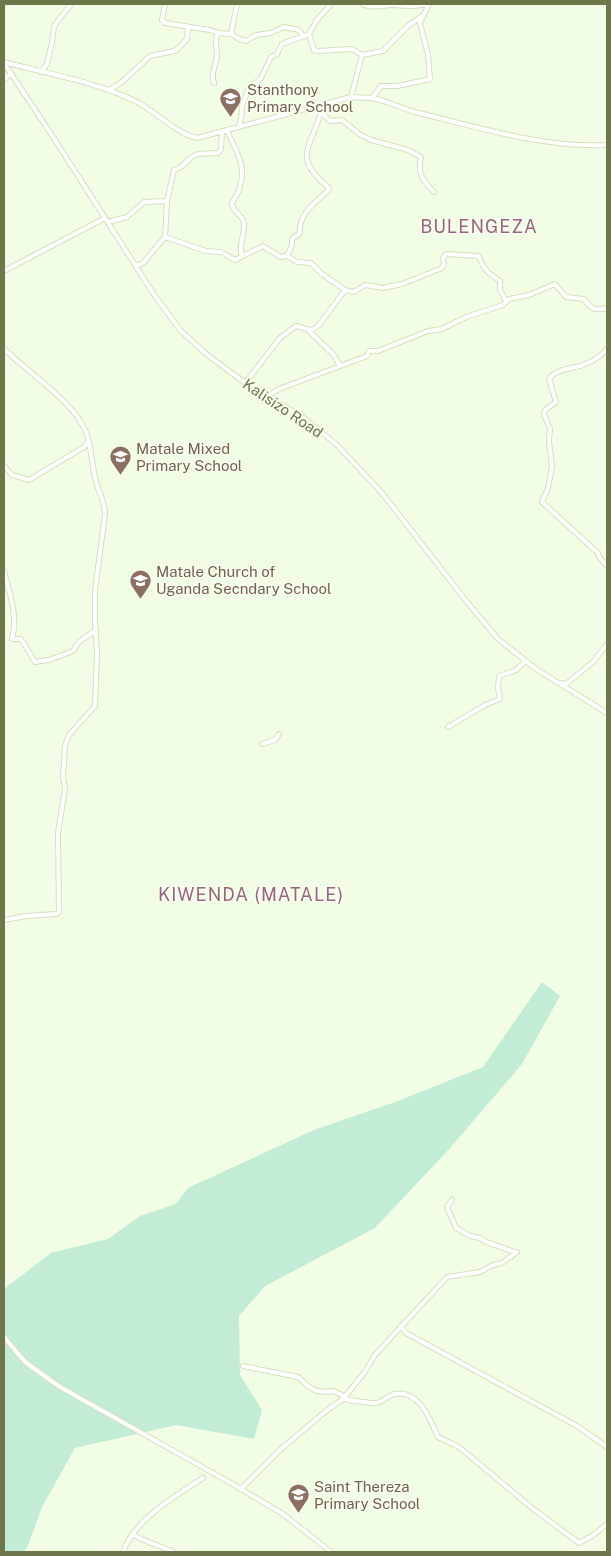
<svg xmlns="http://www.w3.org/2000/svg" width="611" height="1556" viewBox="0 0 611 1556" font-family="'Public Sans',sans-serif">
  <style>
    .green { fill: #c2ecd5 }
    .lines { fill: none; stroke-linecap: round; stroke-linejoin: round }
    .minor-casing { stroke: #d5e0bd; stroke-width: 6 }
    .minor { stroke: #fff; stroke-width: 4 }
    .labels { text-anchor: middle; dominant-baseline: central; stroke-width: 4; stroke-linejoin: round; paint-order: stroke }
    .education-label { font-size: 15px; fill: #785e54; stroke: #f6ffec; text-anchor: start }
    .street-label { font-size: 15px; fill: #6e7749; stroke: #f6ffec }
    .quarter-label { font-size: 18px; letter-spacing: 1px; fill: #9b647f; stroke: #f6ffec }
  </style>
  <rect width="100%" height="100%" fill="#f2fde5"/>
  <path class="green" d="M542,982l18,14 -38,68 -72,84 -75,80 -110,58 -26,30 1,59 22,35 -8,29 -78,-14 -101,23 -33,59 -14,38 -4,7h-20v-263l47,-36 57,-14 32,-23 36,-12 12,-16 126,-58 84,-29 85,-34z"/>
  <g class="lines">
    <defs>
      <path id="minor" d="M165,4l-3,16 3,3 45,7 8,3
        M362,4c10,5 22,1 32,1 11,1 21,2 32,-1
        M231,34l8,5 7,2 10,-6 15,-2 13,-6 15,3 5,7
        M309,34l5,16 3,1 35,-2 10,6
        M4,62c44,12 95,20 135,41 18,10 38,31 58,35l154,-41c7,1 13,0 20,1 15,2 29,10 44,14 62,15 127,36 192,33
        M4,63l51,77 100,156 25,34 25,23 40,30 59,35 33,27 45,48 85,109 31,37 38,30 71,44
        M41,72l6,-8 5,-21 2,-17 17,-22
        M4,80l7,-7
        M214,83c-4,-9 2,-17 3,-27 0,-9 -3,-15 1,-23l13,1 6,-30
        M109,90l13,-8 28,-26 24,-5 5,-3 8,-9 1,-12
        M351,97l11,-42 21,-4 25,-25 14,-10
        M372,98l9,-12h17l32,-7 -2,-24 -8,-32 9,-19
        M321,112l9,9 12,-1 17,14 12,6 37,10 13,7c-4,16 2,24 13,35
        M239,127l2,-8 1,-13 6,-16 13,-12 10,-21 6,-3 5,-10 27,-10 8,-14 14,-16
        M227,130c8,20 21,36 12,60 -1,5 -5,8 -7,13 0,10 11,11 12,20 1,13 -6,21 -2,33
        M167,201l7,-31c10,-2 11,-9 19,-14 7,-4 17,-2 25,-3l3,-4 1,-17
        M108,222l19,-5 17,-15 23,-1 -2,36
        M287,256l5,-11v-6l8,-6c-2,-20 16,-31 29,-43v-2c-38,-32 -18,-39 -8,-76
        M136,266l7,-3 22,-26 41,14 15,1 14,8 28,-14 17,11 7,-1 10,6 14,1 11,11 23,16 -26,35c-10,9 -11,3 -23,1l-16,12 -35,45
        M4,271l101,-53
        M345,290l9,2 11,-7 18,3 19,-4 40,-16 2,-4 -1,-6 3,-4 32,2c3,3 3,7 6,11 4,7 10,10 16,14v9l6,11
        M309,331l25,24 6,11
        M4,349c22,21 64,50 78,75 9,15 9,36 13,53 2,13 10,24 10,37l-10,77v32l2,31 -2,52 -26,29 -4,11 -2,31 2,12 -7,44 1,79 -3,2 -30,2 -22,4
        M607,349c-6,7 -15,13 -24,16 -11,4 -26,3 -34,14l7,23 -11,8 -1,4 6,15 -1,12 3,26 -4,21 -6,14 56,51 1,4 8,9
        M268,396l11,-7 88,-33 2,-5h9l50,-20 14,-2 24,-12 37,-12 6,-6 20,-4 26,-11 11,13 18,2c7,10 11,12 23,9
        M4,466l8,9 17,5 55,-33 4,-5
        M4,572c6,22 14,44 8,67h9l14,23 14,-2 24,-9 6,-9 17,-12
        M559,683l7,1 27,-22 14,-18
        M448,727l37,-22 15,-6 -2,-11 1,-12 17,-6 9,-8
        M262,744l13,-4 4,-6
        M452,1200l-5,7 9,21 14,8 10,2 6,4 29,10
        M401,1326l5,7 171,93 30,21
        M4,1337l21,25 35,25 169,95 54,32 48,38
        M243,1366l55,11 11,10 8,4 9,1 7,-1 11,5 1,3c6,2 26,4 31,4 7,-1 11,-7 18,-9 25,-5 36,25 44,43l21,10 73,61 47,35 13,-7 15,-12
        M241,1489l40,-40 45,-38 17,-12 21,-26 11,-18 72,-78 33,-5 13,-7 9,-2 15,-11
        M132,1534l9,5 33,13
        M123,1552c11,-32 52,-56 80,-74"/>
    </defs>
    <use href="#minor" class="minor-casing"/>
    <use href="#minor" class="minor"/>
  </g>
  <defs>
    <symbol id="school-pin" viewBox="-11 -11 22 30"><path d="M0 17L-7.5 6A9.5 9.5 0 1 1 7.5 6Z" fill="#8d6e63" stroke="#f6ffec"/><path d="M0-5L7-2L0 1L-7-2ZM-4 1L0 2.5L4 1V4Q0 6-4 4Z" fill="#fff"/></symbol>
  </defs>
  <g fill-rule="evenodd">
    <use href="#school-pin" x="218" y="86" width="25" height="34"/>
    <use href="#school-pin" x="108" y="444" width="25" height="34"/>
    <use href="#school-pin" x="128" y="568" width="25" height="34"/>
    <use href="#school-pin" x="286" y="1482" width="25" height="34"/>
  </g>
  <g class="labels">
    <g class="education-label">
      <text x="247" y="89">Stanthony<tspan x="247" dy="17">Primary School</tspan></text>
      <text x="136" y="448">Matale Mixed<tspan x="136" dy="17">Primary School</tspan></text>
      <text x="156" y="571">Matale Church of<tspan x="156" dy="17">Uganda Secndary School</tspan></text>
      <text x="314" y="1486">Saint Thereza<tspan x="314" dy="17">Primary School</tspan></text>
    </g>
    <g class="street-label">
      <text transform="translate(283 408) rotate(34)">Kalisizo Road</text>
    </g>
    <g class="quarter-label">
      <text x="479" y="226">BULENGEZA</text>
      <text x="251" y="894">KIWENDA (MATALE)</text>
    </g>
  </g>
  <rect width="611" height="1556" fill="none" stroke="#6e7749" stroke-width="10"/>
</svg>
